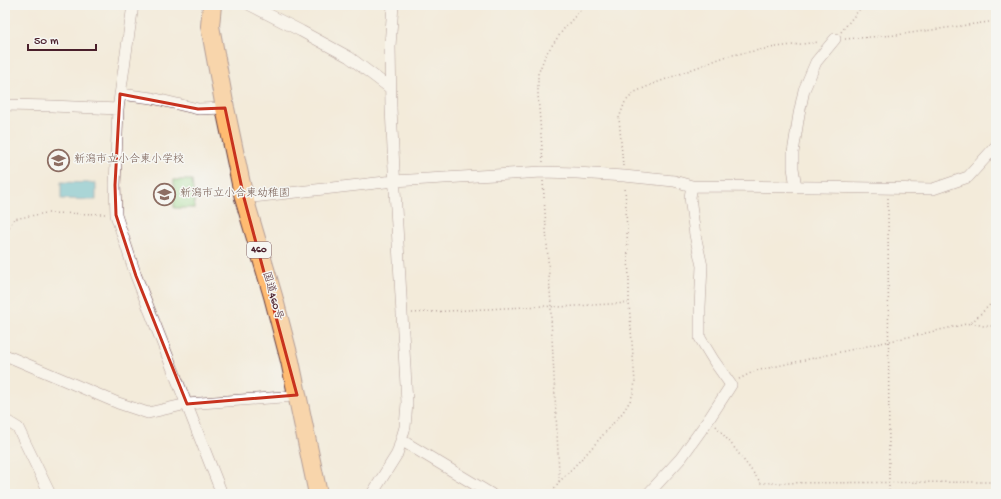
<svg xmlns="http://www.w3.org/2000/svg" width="1001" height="499" viewBox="0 0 1001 499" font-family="'Gochi Hand','Klee One',sans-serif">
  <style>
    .green { fill: #9cd78b; stroke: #737b5b }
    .water { fill: #53bad1; stroke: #4e6c7e }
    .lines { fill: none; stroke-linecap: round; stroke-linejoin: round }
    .minor-casing { stroke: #633e45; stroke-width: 12 }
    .trunk-casing { stroke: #633e45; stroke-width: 20 }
    .path { stroke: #633e45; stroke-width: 1.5; stroke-dasharray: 1 3; stroke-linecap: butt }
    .minor { stroke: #fff; stroke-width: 11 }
    .trunk { stroke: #ffbb71; stroke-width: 18 }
    .marked { fill: none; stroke: #c8321e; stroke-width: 3; stroke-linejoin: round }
    .labels { text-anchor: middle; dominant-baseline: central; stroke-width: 3; stroke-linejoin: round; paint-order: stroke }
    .shield { fill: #f6f6f2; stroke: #7e6067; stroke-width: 1 }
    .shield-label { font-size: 10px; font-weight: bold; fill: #4a1f2b }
    .education-label { font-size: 11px; fill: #785e54; stroke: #f6f6f2; text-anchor: start }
    .street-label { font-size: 11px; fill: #4a1f2b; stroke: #f6f6f2 }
  </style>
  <rect width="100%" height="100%" fill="#f6f6f2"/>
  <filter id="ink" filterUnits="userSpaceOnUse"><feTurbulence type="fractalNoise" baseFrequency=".025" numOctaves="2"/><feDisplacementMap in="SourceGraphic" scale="8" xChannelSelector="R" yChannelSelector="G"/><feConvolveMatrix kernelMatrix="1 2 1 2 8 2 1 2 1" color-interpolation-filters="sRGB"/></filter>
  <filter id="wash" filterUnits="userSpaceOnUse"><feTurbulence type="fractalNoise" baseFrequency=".012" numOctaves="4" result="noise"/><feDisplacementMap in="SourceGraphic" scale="16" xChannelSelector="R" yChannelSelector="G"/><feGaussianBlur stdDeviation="0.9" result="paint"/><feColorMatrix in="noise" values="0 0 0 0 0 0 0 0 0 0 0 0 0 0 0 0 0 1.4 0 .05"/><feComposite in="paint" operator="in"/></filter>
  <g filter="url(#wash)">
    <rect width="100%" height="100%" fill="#f3ebda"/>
    <path class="green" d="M174,180h18l3,28h-21z"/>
    <path class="water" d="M61,182l35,1v17l-35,-1z"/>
  </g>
  <g filter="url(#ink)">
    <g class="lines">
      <defs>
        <path id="minor" d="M133,5l-15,104 -3,76 1,30 20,61 86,218
          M250,5l51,26 48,26 41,31
          M120,94l32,4 46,11 27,-1
          M5,105l47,1 66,3
          M796,187l-3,-19v-15l6,-39 5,-24 12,-28 19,-23
          M244,198l150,-17 148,-9 35,1 47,3 50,5 18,5 125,1 116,2 35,-12 28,-31
          M5,355l113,48 30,10 39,-9 96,-7 14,-2
          M5,420l13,8 32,66
          M401,440l90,54
          M372,494l25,-40 8,-27 2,-24 -12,-213 -4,-82 -1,-62 3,-41
          M648,494l33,-36 28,-39 22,-34 -17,-24 -14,-23v-31l2,-41 -7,-31 -5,-38 2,-11"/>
        <path id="trunk" d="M212,5l-2,21 15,82 19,90 29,98 17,65 28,133"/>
      </defs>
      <use href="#minor" class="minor-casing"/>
      <use href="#trunk" class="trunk-casing"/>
      <path class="path" d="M841,32l22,-27
        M845,39l51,-4 100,-14
        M543,162l-5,-67v-21l8,-20 17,-24 22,-25
        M623,166l-4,-48 6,-16 10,-10 18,-8 74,-28 49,-9 43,-5
        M543,181l8,125v12l8,154v10l-9,12
        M888,198l1,276v20
        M5,234l9,-15 32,-6 60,1
        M412,313l131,-7 15,1 70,-4
        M971,323l13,3h12
        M739,379l16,-8 216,-48 25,-24
        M716,426l17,20 28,37 235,-1
        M559,482l30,-31 34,-39 7,-11 3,-7 2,-12 -6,-79v-24l-4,-93"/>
      <use href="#minor" class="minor"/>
      <use href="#trunk" class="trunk"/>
    </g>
  </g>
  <path d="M0 0H1001V499H0ZM120,94l78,15 27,-1 19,90 53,197 -110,9 -51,-128 -20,-61 -1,-30z" fill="#f3ebda" fill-opacity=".55" fill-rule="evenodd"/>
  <path class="marked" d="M120,94l78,15 27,-1 19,90 53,197 -110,9 -51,-128 -20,-61 -1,-30z"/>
  <defs>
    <symbol id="school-ring" viewBox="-11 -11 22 22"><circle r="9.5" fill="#f6f6f2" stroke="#8d6e63" stroke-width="1.5"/><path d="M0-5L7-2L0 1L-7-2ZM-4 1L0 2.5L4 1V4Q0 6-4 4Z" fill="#8d6e63"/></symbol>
  </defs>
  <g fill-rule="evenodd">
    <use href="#school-ring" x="46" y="148" width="25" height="25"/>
    <use href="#school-ring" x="152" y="182" width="25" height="25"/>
  </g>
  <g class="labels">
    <rect class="shield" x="247" y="242" width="24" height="16" rx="3"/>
    <g class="shield-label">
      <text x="259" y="250">460</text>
    </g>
    <g class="education-label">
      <text x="74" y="160">新潟市立小合東小学校</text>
      <text x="180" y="194">新潟市立小合東幼稚園</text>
    </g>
    <g class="street-label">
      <text transform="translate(272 296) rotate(74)">国道460号</text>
    </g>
  </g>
  <rect width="1001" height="499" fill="none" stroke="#f6f6f2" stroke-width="20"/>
  <path d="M28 44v6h68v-6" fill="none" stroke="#4a1f2b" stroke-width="2"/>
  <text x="34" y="44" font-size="12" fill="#4a1f2b" stroke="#f6f6f2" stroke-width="3" paint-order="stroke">50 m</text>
</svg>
